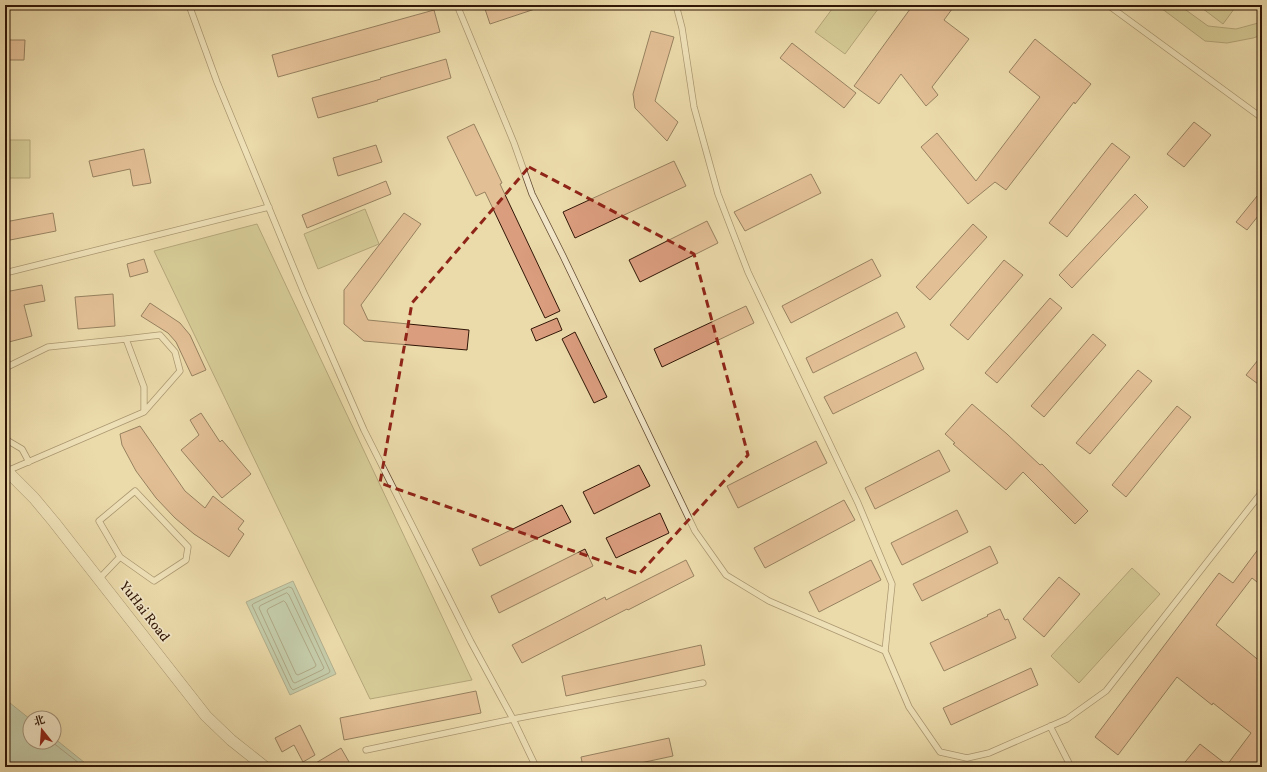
<svg xmlns="http://www.w3.org/2000/svg" width="1267" height="772" viewBox="0 0 1267 772" font-family="Vollkorn,'Noto Serif SC',serif">
  <style>
    .green { fill: #bebd84; stroke: #776a45 }
    .water { fill: #98baab; stroke: #6e7869 }
    .lines { fill: none; stroke-linecap: round; stroke-linejoin: round }
    .shore { stroke: #646858; stroke-width: 1 }
    .building { fill: #da9d7e; stroke: #301606 }
    .lane-casing { stroke: #5f472f; stroke-width: 7 }
    .street-casing { stroke: #5f472f; stroke-width: 12 }
    .lane { stroke: #f2e7c8; stroke-width: 5.5 }
    .street { stroke: #f2e7c8; stroke-width: 11 }
    .marked { fill: none; stroke: #8f2418; stroke-width: 3; stroke-dasharray: 8 5; stroke-linejoin: round }
    .labels { text-anchor: middle; dominant-baseline: central; stroke-width: 3.5; stroke-linejoin: round; paint-order: stroke }
    .street-label { font-size: 14px; fill: #301606; stroke: #f2e7c8 }
  </style>
  <rect width="100%" height="100%" fill="#ebdaaa"/>
  <filter id="stains"><feTurbulence type="fractalNoise" baseFrequency=".005" numOctaves="4"/><feColorMatrix values="0 0 0 0 .2 0 0 0 0 .09 0 0 0 0 .02 0 0 0 .5 -.17"/></filter>
  <radialGradient id="worn" r=".72"><stop offset=".6" stop-color="#630" stop-opacity="0"/><stop offset="1" stop-color="#630" stop-opacity=".3"/></radialGradient>
  <path class="green" d="M835,5h46l-36,49 -30,-22z
    M1157,5h22l29,21 28,3 26,-7v13l-9,3 -26,5 -22,-2z
    M1198,5h39l-14,19z
    M5,140h25v38h-25z
    M365,209l14,35 -61,25 -14,-35z
    M257,224l215,456 -102,19 -216,-448z
    M1132,568l28,26 -81,89 -28,-27z"/>
  <path class="water" d="M293,581l43,93 -46,21 -44,-93z
    M5,699l25,20v23h24v-4l36,29h-85z"/>
  <g class="lines">
    <path class="shore" d="M289,587l3,1 38,83 -1,2 -36,17 -2,-2 -39,-83 1,-1z
      M287,593l2,2 35,73 -2,2 -27,13 -2,-1 -34,-74 1,-2z
      M284,601l2,2 30,62 -1,2 -17,8 -2,-1 -29,-63 1,-2z
      M52,742l32,25"/>
  </g>
  <path class="building" d="M497,5h44v2l-51,17 -5,-15z
    M913,5h42l-11,15 25,19 -37,48 6,8 -12,11 -25,-32 -22,30 -25,-18z
    M434,10l6,22 -162,45 -6,-22z
    M651,31l23,6 -19,64 23,21 -11,19 -32,-33 -2,-14z
    M1035,39l56,45 -16,20 -1,-2 -68,88 -11,-8 -27,22 -47,-57 16,-14 39,48 64,-84 -31,-25z
    M5,40h20l-1,20h-19z
    M792,43l64,50 -12,15 -64,-50z
    M446,59l5,19 -74,22 1,1 -60,17 -6,-20 69,-19 -1,-1z
    M1194,122l17,13 -27,32 -17,-13z
    M474,124l28,59 -2,1 60,127 -15,7 -60,-126 -9,4 -29,-59z
    M1112,143l18,14 -63,80 -18,-14z
    M376,145l6,17 -44,14 -5,-18z
    M144,149l7,34 -18,3 -3,-17 -37,8 -4,-16z
    M674,161l12,25 -111,52 -12,-26z
    M811,174l10,19 -76,38 -11,-19z
    M386,181l5,13 -84,34 -5,-13z
    M1262,190v21l-15,19 -11,-8z
    M1135,194l13,13 -76,81 -13,-13z
    M53,213l3,18 -51,10v-19z
    M404,213l17,11 -60,81 7,15 101,10 -2,20 -103,-9 -20,-17v-34z
    M707,221l11,22 -78,39 -11,-22z
    M973,224l14,13 -57,63 -14,-13z
    M144,259l4,13 -18,5 -3,-13z
    M872,259l9,17 -90,47 -9,-17z
    M1004,260l19,15 -55,65 -18,-15z
    M42,285l3,16 -21,4 8,31 -27,7v-51z
    M113,294l2,32 -37,3 -3,-32z
    M1050,298l12,10 -65,75 -12,-10z
    M150,303l30,20 10,12 16,35 -14,6 -16,-34 -8,-9 -27,-17z
    M746,306l8,17 -92,44 -8,-18z
    M897,312l8,15 -92,46 -7,-15z
    M557,318l5,12 -26,11 -5,-12z
    M575,332l32,65 -13,6 -32,-64z
    M1093,334l13,11 -62,72 -13,-11z
    M916,352l8,17 -91,45 -9,-17z
    M1262,355v32l-16,-12z
    M1138,370l14,11 -62,73 -14,-11z
    M972,404l35,30 33,31 2,-1 46,47 -13,13 -52,-52 -17,18 -53,-46 2,-1 -10,-9z
    M1177,406l14,11 -65,80 -14,-12z
    M201,413l19,29 2,-2 29,34 -29,24 -41,-48 18,-15 -9,-15z
    M140,426l45,65 20,17 8,-12 31,25 -6,8 6,5 -15,23 -35,-23 -19,-16 -19,-20 -20,-27 -14,-26 -2,-11z
    M816,441l11,22 -89,45 -11,-22z
    M939,450l11,21 -75,38 -10,-21z
    M639,465l11,21 -56,28 -11,-22z
    M844,500l11,20 -90,48 -11,-20z
    M562,505l9,17 -91,44 -8,-17z
    M957,510l11,22 -66,33 -11,-22z
    M660,513l9,20 -53,25 -10,-20z
    M1262,544v42l-10,-8 -36,47 46,38v104h-81l19,-23 27,21 24,-32 -38,-30 -1,2 -35,-28 -59,78 -23,-18 124,-164 14,10z
    M990,546l8,17 -76,38 -9,-17z
    M585,549l8,17 -94,47 -8,-17z
    M686,560l8,16 -66,34 -1,-1 -105,54 -10,-18 93,-48 1,3z
    M871,560l10,20 -62,32 -10,-20z
    M1059,577l21,17 -36,43 -21,-18z
    M1000,609l5,11 3,-1 8,19 -72,33 -14,-28 58,-27 -1,-1z
    M701,645l4,20 -139,31 -4,-20z
    M1031,668l7,17 -87,40 -8,-17z
    M476,691l5,22 -137,27 -4,-22z
    M300,725l15,30 -12,7 -9,-17 -12,7 -7,-14z
    M669,738l4,18 -51,11h-39l-2,-10z
    M341,748l11,19h-43z"/>
  <g class="lines">
    <defs>
      <path id="lane" d="M189,5l28,77 87,211 60,137 107,212 42,77 23,48
        M457,5l57,138 18,51 31,62 132,275 31,44 43,26 116,50 7,-67 -34,-81 -110,-231 -30,-78 -24,-87 -12,-79 -6,-23
        M1108,5l154,113
        M5,273l264,-66
        M126,339l34,-4 15,17 5,19 -36,41
        M5,368l43,-21 78,-8 18,48v25l-137,59
        M5,439l17,10 7,13
        M99,579l21,-22 34,24 32,-21 2,-13 -53,-56 -36,30 21,36
        M885,651l24,56 31,45 27,6 22,-5 78,-34 39,-28 156,-199
        M1050,726l21,41
        M366,750l147,-31 190,-36"/>
      <path id="street" d="M5,469l29,29 20,24 152,194 25,24 34,27"/>
    </defs>
    <use href="#lane" class="lane-casing"/>
    <use href="#street" class="street-casing"/>
    <use href="#lane" class="lane"/>
    <use href="#street" class="street"/>
  </g>
  <path d="M0 0H1267V772H0ZM529,167l165,87 54,201 -109,119 -259,-91 32,-180z" fill="#ebdaaa" fill-opacity=".55" fill-rule="evenodd"/>
  <path class="marked" d="M529,167l165,87 54,201 -109,119 -259,-91 32,-180z"/>
  <g class="labels">
    <g class="street-label">
      <text transform="translate(144 612) rotate(52)">YuHai Road</text>
    </g>
  </g>
  <rect width="1267" height="772" fill="none" stroke="#ebdaaa" stroke-width="20"/>
  <rect x="6" y="6" width="1255" height="760" fill="none" stroke="#301606" stroke-width="2"/>
  <rect x="10" y="10" width="1247" height="752" fill="none" stroke="#301606"/>
  <g transform="translate(42 730) rotate(343)"><circle r="19" fill="#f2e7c8" stroke="#a4937a"/>
  <path d="M0-3L7 15L0 10L-7 15Z" fill="#8f2418"/>
  <text y="-6" font-size="11" font-weight="bold" text-anchor="middle" fill="#301606">北</text>
  </g>
  <rect width="100%" height="100%" filter="url(#stains)"/>
  <rect width="100%" height="100%" fill="url(#worn)"/>
</svg>
